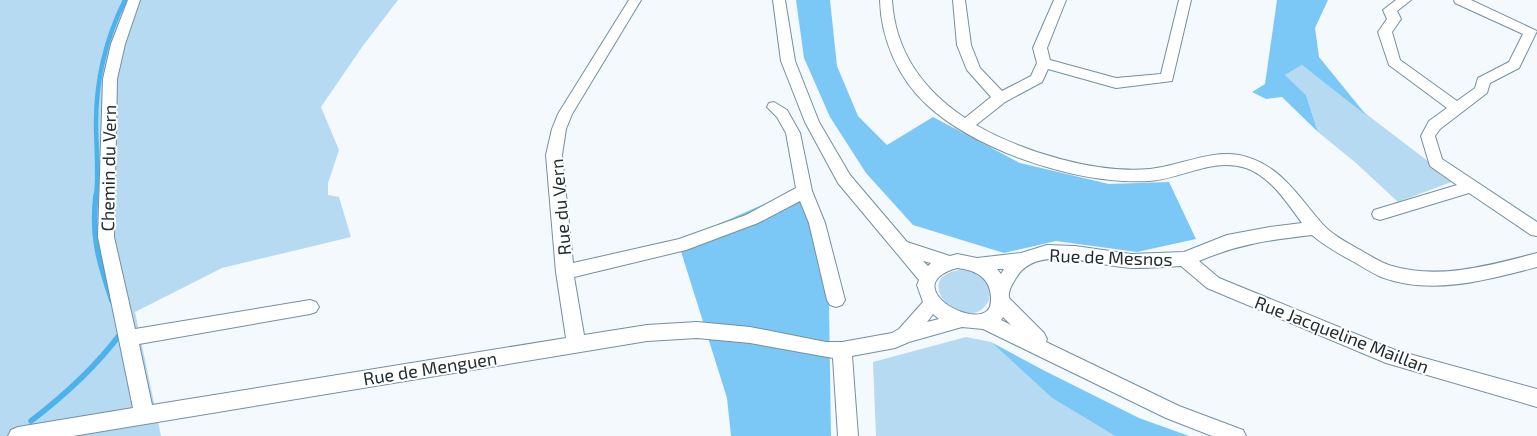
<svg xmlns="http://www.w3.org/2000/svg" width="1537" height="436" viewBox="0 0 1537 436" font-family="'Exo 2',sans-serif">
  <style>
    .green { fill: #b6daf1 }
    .forest { fill: #7bc8f6 }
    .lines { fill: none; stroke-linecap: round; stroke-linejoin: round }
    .stream-far1 { stroke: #4bb2ec; stroke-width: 4.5 }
    .stream { stroke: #4bb2ec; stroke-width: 5.5 }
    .minor-casing { stroke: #758f9f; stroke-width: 2 }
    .minor { fill: #fff; fill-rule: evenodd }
    .labels { text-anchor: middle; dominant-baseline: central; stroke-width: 4; stroke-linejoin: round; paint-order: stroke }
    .street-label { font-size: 18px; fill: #222d33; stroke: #fff }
  </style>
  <rect width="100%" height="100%" fill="#f4f9fd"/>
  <path class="green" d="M0,0h398l-36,47 -41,60 18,43 -11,33v12l11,2 12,40 -129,31 -87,44 26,124h-161z
    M1302,65l152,116 -56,21 -42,-39 -38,-31 -12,-37 -21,-20z
    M960,270c16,1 33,12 29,30 -19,40 -84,-22 -29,-30z
    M966,337l25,5 61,56 63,38h-239l-3,-74z"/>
  <path class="forest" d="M796,0h34l7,66 21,50 29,29 46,-28 87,46 89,21 60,-2 27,57 -59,13 -81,-11 -52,12 -91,-28 -47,-52 -36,-56 -26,-59z
    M1277,0h51l-13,28 4,29 48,59 -65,-51 -17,10 21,20 12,37 -36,-35 -16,2 -14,-7 13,-8z
    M800,188l29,116 2,132h-100l-4,-38 -49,-156z
    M991,342l52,28 96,48 50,18h-74l-63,-38z"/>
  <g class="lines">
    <path class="stream-far1" d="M96,196c3,-24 0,-49 0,-73 0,-43 10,-85 29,-123"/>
    <path class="stream" d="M96,195c-5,42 3,67 16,106
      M31,421c34,-26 64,-53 90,-88"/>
    <defs>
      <path id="minor" d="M128,0h12l-15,44 -8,35 -3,158 21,92 175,-29 6,2 3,5 -3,5 -6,2 -171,30 13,61 414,-67 -10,-66 -10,-117 6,-26 6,-15 71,-114h12l-69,114 -6,15 -4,26 11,108 106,-24 67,-24 50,-27 -10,-55 -9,-16 -10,-10 2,-4 5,-1 13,8 13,23 12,58 13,32 20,77 -3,5 -6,2 -6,-2 -3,-5 -18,-77 -9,-22 -42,22 -72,27 -112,27 10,58 63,-10 50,-3 53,5 76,15h16l50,-9 7,-4 24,-27 -6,-17 2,-5 -81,-97 -33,-61 -24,-61 -8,-61h12l10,61 24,61 31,53 57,67 43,14 7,-2 20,4 44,-5 26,-8 28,1 56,8 53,-2 43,-17 43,-8 32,-4c-15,-20 -31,-46 -56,-55 -33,-11 -65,11 -97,13 -69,4 -171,-29 -222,-76 -29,-27 -46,-66 -47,-105h12c3,51 31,90 73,118l26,-21 -24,-27 -10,-25 -4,-45h12l6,45 9,23 22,23 29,-15 6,-13 -4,-15 21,-48h12l-19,48 3,12 66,18 45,-4 18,-74h12l-19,81 -56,7 -68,-19 -6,13 -37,20 -29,23c47,27 120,49 174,44 30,-3 58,-19 89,-14 39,8 56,37 80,65 11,14 27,22 43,31 9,5 19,12 30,15 47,14 99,-1 145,-13v14c-50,13 -105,29 -156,10 -9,-4 -18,-10 -27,-15 -15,-8 -29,-16 -42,-27 -43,5 -73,9 -113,26l20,17 176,72 142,39v18l-151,-44 -179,-75 -26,-22c-16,1 -33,2 -49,2 -33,-1 -95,-26 -116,10 -4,7 -8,12 -7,20l35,35 3,6 -1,3 133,64 64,24 3,6h-34l-46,-18 -183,-89 -21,-2 -53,15 -14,6 -43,8 6,80h-20l-5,-78 -83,-15 -53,-5 -50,3 -574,95h-65l3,-6 7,-3 115,-19 -35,-171 5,-158 8,-35zM923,261l8,2 -3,3zM957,268c18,2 33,9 34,29 0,5 0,11 -4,14 -20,16 -87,-27 -30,-43zM997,269h7l-3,5zM933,314l6,5 -12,3zM1003,317l8,8 -10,-5z
        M1396,0h15l-14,11 4,8 -9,13 8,28 57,41 18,-13 3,-10 31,-16 14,-28 -68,-31 -1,-3h17l66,31 -18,37 -29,15 -3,10 -47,36 -5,7 7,23 95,63v14l-6,-1 -62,-42 -89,27 -6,-2 -2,-4 2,-4 83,-25 -27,-19 -9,-30 8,-15 18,-13 -58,-43 -11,-33 9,-13 -4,-9z"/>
    </defs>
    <use href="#minor" class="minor-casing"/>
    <use href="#minor" class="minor"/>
  </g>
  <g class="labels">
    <g class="street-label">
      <text transform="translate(108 168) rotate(-89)">Chemin du Vern</text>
      <text transform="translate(560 207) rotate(-95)">Rue du Vern</text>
      <text transform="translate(1111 257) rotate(2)">Rue de Mesnos</text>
      <text transform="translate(1342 334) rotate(21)">Rue Jacqueline Maillan</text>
      <text transform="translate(430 368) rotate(-9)">Rue de Menguen</text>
    </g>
  </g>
</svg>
